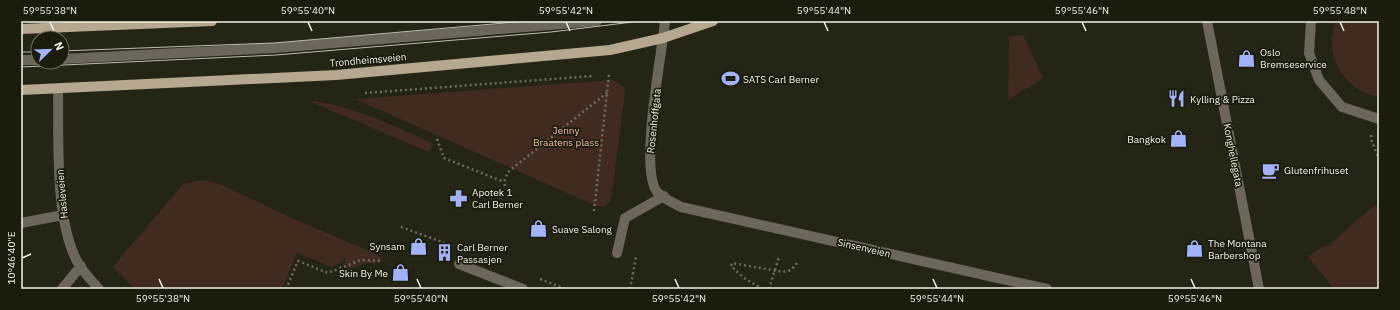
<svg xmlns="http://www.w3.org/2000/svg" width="1400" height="310" viewBox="0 0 1400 310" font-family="'IBM Plex Sans',sans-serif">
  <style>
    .green { fill: #412b21 }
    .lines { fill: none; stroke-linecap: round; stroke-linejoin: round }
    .path { stroke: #6c6d5f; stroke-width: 2.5; stroke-dasharray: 2 3; stroke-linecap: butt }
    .minor { stroke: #6d665b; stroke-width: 10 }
    .major { stroke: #b6a791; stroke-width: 10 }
    .tram { stroke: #bdbeb2; stroke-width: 1 }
    .ticks { fill: none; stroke: #f1f2e7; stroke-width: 1.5 }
    .labels { text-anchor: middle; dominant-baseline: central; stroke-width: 3.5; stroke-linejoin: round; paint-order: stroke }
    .poi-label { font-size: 10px; fill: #f1f2e7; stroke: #1b1c0c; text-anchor: start }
    .street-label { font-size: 10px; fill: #f1f2e7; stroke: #1b1c0c }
    .park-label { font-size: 10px; fill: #f5bea5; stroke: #1b1c0c }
    .neatline { fill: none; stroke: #f1f2e7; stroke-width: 1.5 }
    .ticks-label { font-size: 10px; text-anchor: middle; fill: #f1f2e7 }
  </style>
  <rect width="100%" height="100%" fill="#242515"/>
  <path class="green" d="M1336,21h43v76c-36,-7 -56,-41 -43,-76z
    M1023,35l20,43 -35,22 1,-64z
    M613,80l11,7 1,6 -14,107 -6,6 -6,1 -244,-108z
    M309,101c32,0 94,28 124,43l-4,8z
    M203,180l19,5 74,35 87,37 -3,6h-14l-18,7 -4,-12 -2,4 -10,5 -35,-14 -15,36h-147l-22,-22 70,-83z
    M1376,204h3v85h-45l-26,-33 15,-9 9,-2v-3z"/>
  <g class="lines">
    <path class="path" d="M365,93l228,-17
      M1371,135v4l8,20
      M437,139l7,19 60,24
      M505,186l-1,-4 4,-10 100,-80
      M594,211l15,-137
      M401,227l52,19
      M540,279l25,10
      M286,289l12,-28 30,12 33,-13 20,1
      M630,289l6,-32
      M763,289l-19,-11 -13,-12 1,-3 51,9 8,-2 8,-9
      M769,289l10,-32"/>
    <path class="minor" d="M665,21c-3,34 -26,147 -8,171 5,6 17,11 24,15l366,82
      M1207,21l52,268
      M1311,21l-2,32 10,27 23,27 37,12
      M62,59l213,-11 322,-27
      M21,60h17
      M58,89c1,49 -4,131 20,174 6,10 14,18 21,26
      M21,223l42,-8
      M617,253l8,-35 39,-22
      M459,264l64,25
      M62,289l19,-23"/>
    <path class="major" d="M21,29l191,-8
      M21,90l315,-15 274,-25 53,-12 50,-17"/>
    <path class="tram" d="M62,51l212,-8 254,-22
      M21,52h17
      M21,67l255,-12 275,-23 90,-11"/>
  </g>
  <path class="ticks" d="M50,22l4,9M308,22l4,9M566,22l4,9M824,22l4,9M1082,22l4,9M1340,22l4,9M22,258l9,-4M159,279l4,9M417,279l4,9M675,279l4,9M933,279l4,9M1191,279l4,9"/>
  <defs>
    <symbol id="shop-bare" viewBox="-9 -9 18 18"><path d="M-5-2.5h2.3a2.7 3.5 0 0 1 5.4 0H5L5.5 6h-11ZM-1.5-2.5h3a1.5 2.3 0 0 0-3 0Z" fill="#a3b2fd" stroke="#1b1c0c" stroke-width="2.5" paint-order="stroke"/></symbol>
    <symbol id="stadium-bare" viewBox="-9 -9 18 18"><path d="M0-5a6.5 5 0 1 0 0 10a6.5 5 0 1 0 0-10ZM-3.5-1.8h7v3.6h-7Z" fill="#a3b2fd" stroke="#1b1c0c" stroke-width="2.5" paint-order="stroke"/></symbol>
    <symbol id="restaurant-bare" viewBox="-9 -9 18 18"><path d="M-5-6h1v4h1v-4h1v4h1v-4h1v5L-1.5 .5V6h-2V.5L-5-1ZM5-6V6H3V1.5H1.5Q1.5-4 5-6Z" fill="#a3b2fd" stroke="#1b1c0c" stroke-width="2.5" paint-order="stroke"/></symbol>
    <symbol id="cafe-bare" viewBox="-9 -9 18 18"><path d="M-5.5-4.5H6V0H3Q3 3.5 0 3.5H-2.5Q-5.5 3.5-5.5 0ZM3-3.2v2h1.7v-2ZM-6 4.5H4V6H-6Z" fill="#a3b2fd" stroke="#1b1c0c" stroke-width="2.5" paint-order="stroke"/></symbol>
    <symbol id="pharmacy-bare" viewBox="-9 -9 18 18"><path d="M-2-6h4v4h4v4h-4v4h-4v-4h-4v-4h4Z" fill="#a3b2fd" stroke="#1b1c0c" stroke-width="2.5" paint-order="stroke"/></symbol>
    <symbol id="building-bare" viewBox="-9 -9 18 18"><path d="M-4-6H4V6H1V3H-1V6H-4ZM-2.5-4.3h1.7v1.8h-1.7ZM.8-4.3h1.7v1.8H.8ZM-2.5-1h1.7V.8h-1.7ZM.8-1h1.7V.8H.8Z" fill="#a3b2fd" stroke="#1b1c0c" stroke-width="2.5" paint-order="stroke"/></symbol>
  </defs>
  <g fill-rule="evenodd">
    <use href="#shop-bare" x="1234" y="46" width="25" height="25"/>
    <use href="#stadium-bare" x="718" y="66" width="25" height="25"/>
    <use href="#restaurant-bare" x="1164" y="86" width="25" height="25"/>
    <use href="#shop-bare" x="1166" y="126" width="25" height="25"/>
    <use href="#cafe-bare" x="1258" y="158" width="25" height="25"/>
    <use href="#pharmacy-bare" x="446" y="186" width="25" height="25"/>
    <use href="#shop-bare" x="526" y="216" width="25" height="25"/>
    <use href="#shop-bare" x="406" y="234" width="25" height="25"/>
    <use href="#shop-bare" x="1182" y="236" width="25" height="25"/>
    <use href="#building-bare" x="432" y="240" width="25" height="25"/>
    <use href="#shop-bare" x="388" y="260" width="25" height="25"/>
  </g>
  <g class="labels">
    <g class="poi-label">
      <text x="1260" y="52">Oslo<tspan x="1260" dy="12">Bremseservice</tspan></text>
      <text x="743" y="79">SATS Carl Berner</text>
      <text x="1190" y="99">Kylling &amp; Pizza</text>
      <text x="1166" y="139" text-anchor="end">Bangkok</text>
      <text x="1284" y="170">Glutenfrihuset</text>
      <text x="472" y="192">Apotek 1<tspan x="472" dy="12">Carl Berner</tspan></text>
      <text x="552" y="229">Suave Salong</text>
      <text x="1208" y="243">The Montana<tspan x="1208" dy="12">Barbershop</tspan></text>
      <text x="405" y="246" text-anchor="end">Synsam</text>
      <text x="457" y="247">Carl Berner<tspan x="457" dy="12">Passasjen</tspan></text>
      <text x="388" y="273" text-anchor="end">Skin By Me</text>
    </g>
    <g class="street-label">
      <text transform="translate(368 60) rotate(-5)">Trondheimsveien</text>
      <text transform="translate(654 121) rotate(-84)">Rosenhoffgata</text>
      <text transform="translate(1233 155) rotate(79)">Konghellegata</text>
      <text transform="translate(62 194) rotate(-95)">Hasleveien</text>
      <text transform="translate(864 248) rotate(13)">Sinsenveien</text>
    </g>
    <g class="park-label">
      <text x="566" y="130">Jenny<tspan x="566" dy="12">Braatens plass</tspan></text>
    </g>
  </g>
  <rect width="1400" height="310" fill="none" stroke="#1b1c0c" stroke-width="44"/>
  <g transform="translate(50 50) rotate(67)"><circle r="19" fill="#1b1c0c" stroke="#717264"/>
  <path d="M0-3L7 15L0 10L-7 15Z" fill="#a3b2fd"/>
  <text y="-6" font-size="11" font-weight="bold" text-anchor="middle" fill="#f1f2e7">N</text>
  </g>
  <rect x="22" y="22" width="1356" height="266" class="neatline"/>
  <g class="ticks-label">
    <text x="50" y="14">59°55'38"N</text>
    <text x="308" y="14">59°55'40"N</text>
    <text x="566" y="14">59°55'42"N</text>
    <text x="824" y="14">59°55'44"N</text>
    <text x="1082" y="14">59°55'46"N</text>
    <text x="1340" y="14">59°55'48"N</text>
    <text transform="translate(11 258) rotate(-90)" y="4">10°46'40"E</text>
    <text x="163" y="302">59°55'38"N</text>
    <text x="421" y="302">59°55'40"N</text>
    <text x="679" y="302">59°55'42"N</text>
    <text x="937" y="302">59°55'44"N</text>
    <text x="1195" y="302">59°55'46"N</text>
  </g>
</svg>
